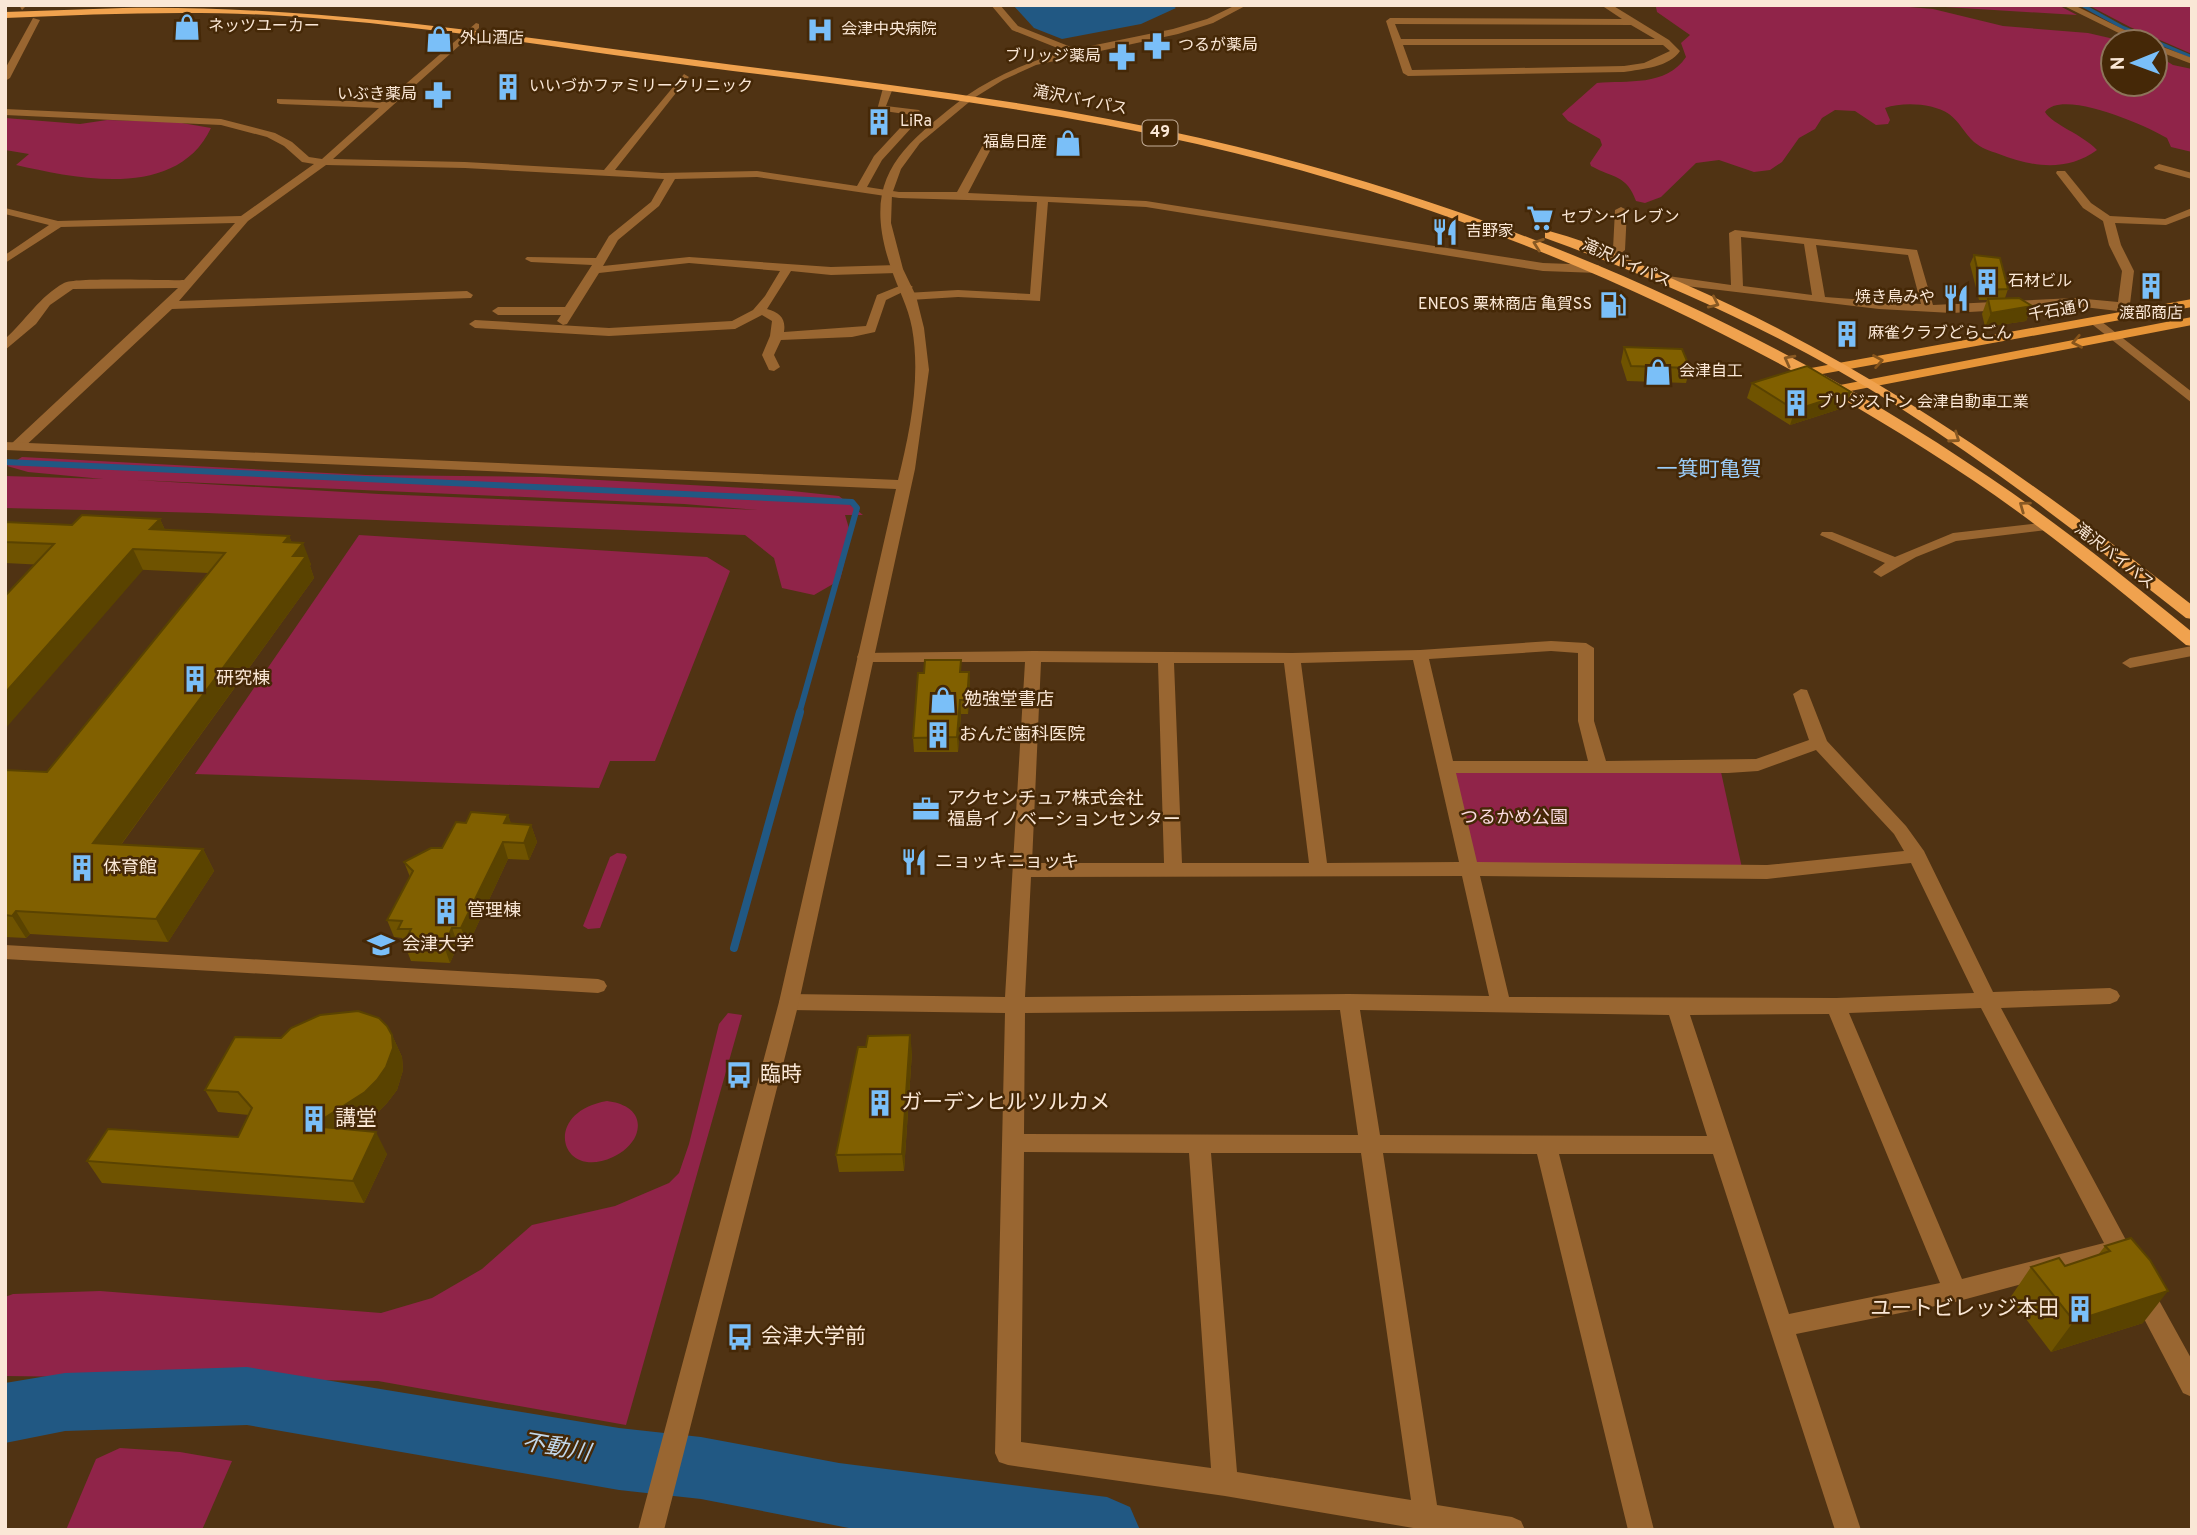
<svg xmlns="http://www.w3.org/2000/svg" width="2197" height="1535" viewBox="0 0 2197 1535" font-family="Overpass,'Noto Sans JP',sans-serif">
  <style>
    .green { fill: #902449; fill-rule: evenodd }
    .water { fill: #215883 }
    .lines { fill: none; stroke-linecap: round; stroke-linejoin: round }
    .stream-far2 { stroke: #215883; stroke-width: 3.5 }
    .stream-far1 { stroke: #215883; stroke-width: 6 }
    .stream { stroke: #215883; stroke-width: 8 }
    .river { fill: #215883; fill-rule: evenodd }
    .pedestrian { fill: #996631; fill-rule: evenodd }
    .minor { fill: #996631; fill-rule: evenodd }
    .tertiary { fill: #996631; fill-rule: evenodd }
    .primary { fill: #e79538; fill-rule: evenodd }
    .trunk { fill: #f0a24e; fill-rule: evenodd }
    .wall { fill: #6f5300 }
    .shaded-wall { fill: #5a4300 }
    .building { fill: #816000; stroke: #5a4300; stroke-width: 2 }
    .oneway { stroke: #895923 }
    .oneway2 { stroke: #86541b }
    .labels { text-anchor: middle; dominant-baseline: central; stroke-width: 5; stroke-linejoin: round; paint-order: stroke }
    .far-poi-label { font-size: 16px; fill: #fae7d6; stroke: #452807; text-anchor: start }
    .far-street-label { font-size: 16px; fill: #fae7d6; stroke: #452807 }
    .shield { fill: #452807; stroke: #c4ae98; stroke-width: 2 }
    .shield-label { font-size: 16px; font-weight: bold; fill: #fae7d6 }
    .poi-label { font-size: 18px; fill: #fae7d6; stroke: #452807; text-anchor: start }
    .park-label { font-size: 18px; fill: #fbdbe1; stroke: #452807 }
    .quarter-label { font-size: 21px; fill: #9bccf7; stroke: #452807 }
    .near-poi-label { font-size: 21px; fill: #fae7d6; stroke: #452807; text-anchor: start }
    .near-water-label { font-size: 23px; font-style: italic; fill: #c0d6ea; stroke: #452807 }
  </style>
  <rect width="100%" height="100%" fill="#503313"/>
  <path class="green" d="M1663,5h223l47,4 70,17 85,7 39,9h-14v42h42v-30l18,11 19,4v83l-21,-5 -4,-9c-20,-12 -105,-50 -122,-26 8,13 37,22 52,38 -30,22 -65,17 -98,4 -9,-3 -18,-6 -25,-12 -9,-8 -15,-21 -25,-28 -17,-11 -46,-12 -64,-6l5,12 -2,4 -12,1 -21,-14 -20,-1 -13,8 -7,11 -16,9 -17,24 -12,8 -16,2 -35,-12 -23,3 -35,34 -16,6 -9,-2c-9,-26 -23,-23 -45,-35l-1,-3 12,-18 -2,-6 -32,-18 -6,-7 35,-31c30,-3 69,4 89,-26l-5,-14 9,-8 -33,-23 -1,-5z
    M1913,5h145l19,10z
    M2088,5h104v49l-62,-27z
    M5,118l75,6 27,-4 69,2 35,6c-34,72 -133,51 -195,37l13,-11 -24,-4z
    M22,457l344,18 178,2 239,13 56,6 24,19h-18l6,20 -11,45 -26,15 -32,-7 -8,-30 -29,-23 -538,-22 -202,-5v-32l98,3 -75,-7 -21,-6zM136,480l548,24 74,6 -379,-16z
    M359,535l348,22 23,14 -75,190h-45l-11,27 -404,-14z
    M1454,771l267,1 21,96 -266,-4z
    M617,853l8,1 2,3 -27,71 -12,1 -5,-3 27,-69z
    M728,1013l14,2 -116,410 -248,-44 -373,-5v-79l8,-3 87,-3 281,22 51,-15 50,-29 50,-44 83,-19 54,-23 10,-10 10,-29 30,-120z
    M607,1101c18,2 37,12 29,34 -4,10 -14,18 -23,22 -53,25 -72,-45 -6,-56z
    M120,1448l60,4 52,9 -30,69h-136l30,-71z"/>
  <path class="water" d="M1013,5h158l5,3 -35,16 -79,15 -28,-11z"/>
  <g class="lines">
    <path class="stream-far2" d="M2082,5l40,22 70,30"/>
    <path class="stream-far1" d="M5,462l847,40 5,6 -58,206"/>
    <path class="stream" d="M734,948l66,-236"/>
    <path class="river" d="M247,1367l372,61 82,9 138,26 268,34 23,10 10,23h-281l-158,-31 -82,-9 -372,-65 -182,6 -60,12v-60l60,-10z"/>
    <path class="pedestrian" d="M5,945l593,34 6,2 3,5 -3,5 -6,2 -593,-34z"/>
    <path class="minor" d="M19,5h8l-5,5z
      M991,5h9l18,21 58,23 97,-20 34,-10 29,-14h11l-34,18 -35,11 -142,31 -33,15 -34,21 -5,-3 2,-2c31,-21 62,-34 99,-45l-53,-21z
      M1601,5h11l57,35 11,11c-10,16 -38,18 -56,21l-216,4 -5,-3 -17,-52 4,-3 232,1zM1395,24l236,1 24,14h-254zM1403,45h260l7,6 -26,12 -20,3 -212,4z
      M2062,5h12l75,37h-12z
      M33,18l7,2 -30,58 -5,3v-12z
      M476,23l3,1v4l-146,131 132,3 139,8 80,-96 5,3 -2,2 -72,91 47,3 95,-2 100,15 17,-30 38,-41 -35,-5 6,-22 5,-3 5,3 -7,18 33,4 4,5 -41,45 -15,27 32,5h58l27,-49 5,-3 5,3 -26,50 178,8 397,62 55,2 6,4 -6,4 -55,-2 -397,-64 -98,-5 -8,99 -82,-4 -48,3 -6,-4 2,-3 52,-3 72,4 7,-92 -138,-4 -142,-21 -82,2 -16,27 -41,34 -15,26 86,-9 142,10 66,-2 6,4 -6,4 -66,2 -40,-4 -24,38c13,4 19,9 17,23l82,-6 11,-31 30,-12 6,4 -27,13 -11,32 -23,5 -71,3 -7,15 6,12 -6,4 -5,-1 -7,-15 8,-19 2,-15 -10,-6 -27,14 -126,7 -134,-8 -6,-4 6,-4 134,8 123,-7 21,-11 12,-14 15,-25 -91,-8 -90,10 -32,51 -4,1 -6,-4 4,-6h-63l-6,-4 6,-4h67l27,-42 -61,-3 -6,-3 2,-2 69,1 13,-22 42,-34 13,-23 -199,-11 -139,-3 -78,56 -69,80 288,-10 6,4 -2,3 -299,11 -151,141h-10v-6l167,-156 -105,1 -23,16 -14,19 -31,26v-11c20,-18 35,-43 59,-56 12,-6 101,-2 120,-3l51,-57 -174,4 -56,36v-8l44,-30 -44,-11v-6l53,13 183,-5 73,-52 -12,-2 -18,-16 -17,-9 -46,-12 -216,-10v-6l216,10 54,14 17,9 17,15 13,2 57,-51 -99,-4 -3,-1v-4l108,3z
      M2155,44l37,14v6l-37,-14z
      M2159,164l33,9v6l-37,-10 -1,-2z
      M2057,171h8l26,32 19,13 55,3 27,-11v7l-26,10 -51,-2 6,22 13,26 -4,33 22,5v6l-77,-9 -123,7 -73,-4 -218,-26 -6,-4 6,-4 70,10 -2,-52 6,-3 182,20 16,55 142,-7 43,4 4,-31 -13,-26 -6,-24 -20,-13 -27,-35zM1741,237l63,7 8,51 -69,-9zM1816,245l92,10 13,49 -96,-7z
      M1621,207l6,3 -2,40 -13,11 -6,-3 7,-9 2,-39z
      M2097,318l95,74v11l-99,-78 -2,-3z
      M2050,522l7,4 -2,3 -99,12 -40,16 -35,20 -8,-5 12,-9 -65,-28 2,-3h10l63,25 58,-24z
      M1551,641l35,2 8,5v73l12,40 150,-2 53,-19 -16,-46 8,-5 6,1 20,51 79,85 18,25 69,141 117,-4 7,3 3,5 -3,5 -7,3 -109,4 126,234 4,7 -4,7 -172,46 -159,32 65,196h-26l-122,-376h-154l95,376h-26l-91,-376 -154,-1 54,352 75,12 9,4 4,9h-100l-200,-34 -217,-31 -9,-3 -4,-9 10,-440 -216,-3 -7,-2 -3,-6 3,-6 7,-2 216,3 20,-335h-160l-6,-1 -2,-4 2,-4 174,-2 259,2 128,-3zM1551,651l27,2v68l10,40h-135l-24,-102zM1413,660l46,202 -132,1 -26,-200zM1041,662l117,1 6,200h-132zM1174,663h110l25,200h-127zM1816,750l78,84 10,17 -137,14 -290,-3 -21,-89h272l30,-2zM1911,863l63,130 -138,5 -327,-1 -29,-121 287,3zM1462,876l27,120 -140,-2 -324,3 6,-120zM1981,1008l123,235 -142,36 -113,-266zM1340,1010l18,125 -334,-1 1,-121zM1360,1010l309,5 38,121 -327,-1zM1829,1014l111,269 -151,31 -99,-299zM1024,1152l165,1 22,315 -190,-26zM1211,1153h150l50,347 -174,-28z
      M2192,646v10l-62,12 -8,-5 8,-5z
      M2142,1281l8,3 42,76v37l-9,-4 -53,-101 4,-8z"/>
    <path class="tertiary" d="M966,96l8,2 -54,45 -19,26 -9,25 -1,29 12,46 13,27 8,32 5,42 -14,99 -116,533 -135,528h-26l141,-528 117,-513 -891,-39v-8l893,38c12,-48 23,-102 14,-152 -4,-22 -14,-39 -21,-60 -31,-91 9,-120 75,-172z"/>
    <path class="primary" d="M2192,299v8l-381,69 -6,-4 6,-4z
      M2192,317v8l-352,68 -7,-4 7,-4z"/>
    <path class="trunk" d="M123,8c196,-3 381,27 573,52 169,22 338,40 504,78 280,64 552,177 789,339 71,48 137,101 203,155v14l-6,-1c-69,-57 -138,-114 -212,-164 -236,-158 -500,-274 -777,-337 -163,-37 -330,-56 -495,-77 -139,-18 -277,-42 -417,-51 -93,-6 -187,-2 -280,2v-6z
      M1549,231c46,12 90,33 133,52 187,81 350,197 510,322v14l-6,-1c-95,-75 -190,-149 -292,-214 -110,-69 -228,-122 -349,-166v-6z"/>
  </g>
  <path class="wall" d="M1974,255l34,34 -3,9 27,8 -6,15 -41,6 -3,-13 5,-14h-8l-9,-36z
    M1624,347l66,21 -4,15 -59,-2 -6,-19z
    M1752,383l99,9 -5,15 -56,18 -43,-27z
    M160,519l5,11 124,6 3,7 19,21 -1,2 4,12 -193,267 82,4 11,22 -46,71 -138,-8 -4,4 -21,-1v-167l42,2 161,-199 -203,-10v-41l67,3z
    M961,660v12h8l1,14 -2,28h-7l-3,38h-44l-1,-14 11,-65z
    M508,815l3,9 20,1 6,17 -8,18 -21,-1 -40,86h-10l-8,18 -39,-2 -9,-23 -8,-1 -7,-17 23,-43 -6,-15 38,-14 24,-25z
    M392,1035l10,22 1,13 -6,20 -10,13 -11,11 -24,16 35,24 -23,49 -262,-20 -15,-22 151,-24 11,-22 -31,-3 -13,-22 76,-52z
    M912,1052l-8,119 -65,1 -3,-17z
    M2131,1238l12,85 -92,29 -41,-54 21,-31 34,-1 33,-11 7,-9z"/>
  <path class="shaded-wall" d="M2032,306l-6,15 -41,6 6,-14z
    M1851,392l-5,15 -56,18 5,-15z
    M160,519l9,20 -19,-10z
    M289,536l7,16 7,-9 8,21 -1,2 4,12 -208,287 -13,-22 191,-301z
    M133,549l10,21 -138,159v-36z
    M969,672l1,14 -2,28 -1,-14z
    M960,700l1,14 -3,38 -1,-15z
    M508,815l6,16 -10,-8z
    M531,825l6,17 -8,18 -5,-17z
    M503,842l5,17 -40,86 -7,-17z
    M203,849l11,22 -46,71 -12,-23z
    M16,911l14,23 -4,4 -14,-22z
    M452,928l6,17 -8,18 -6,-17z
    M392,1035l10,22 1,13 -6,20 -10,13 -11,11 -52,35 -12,-23z
    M910,1035l2,17 -8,119 -2,-17z
    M376,1132l11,22 -23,49 -11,-22z
    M2168,1291l-25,32 -92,29 23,-31z"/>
  <path class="building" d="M1974,255l26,3 8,31 -26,1z
    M2019,298l13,8 -41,7 -3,-14z
    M1624,347l58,2 8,19 -59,-2z
    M1807,366l44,26 -56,18 -43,-27z
    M82,515l78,4 -10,10 139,7 -5,6 19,1 -10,13h13l-213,287 110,6 -47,70 -140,-8 -4,5 -7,-1v-145l42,2 178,-219 -92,-4 -128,144v-97l49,-52 -49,-2v-20l67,3z
    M925,660h36l-1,12h9l-2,28h-7l-3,37 -44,1 5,-65h6z
    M471,812l37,3 -4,8 27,2 -7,18 -21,-1 -42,86h-9l-8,18 -40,-2 7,-15h-13l4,-8 -15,-1 26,-49 -9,-9 27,-14h11l14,-26 10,1z
    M358,1011l21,7 8,8 5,9 1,13 -7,19 -9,13 -12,12 -53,34 64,6 -23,49 -266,-20 21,-32 130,8 14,-29 -14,-16 -33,-2 30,-53 46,1 10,-10 29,-13z
    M910,1035l-8,119 -66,1 22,-108h8l2,-11z
    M2131,1238l19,22 18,31 -94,30 -43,-54 28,-9 6,8 45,-15 -5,-5z"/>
  <defs><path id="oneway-chevron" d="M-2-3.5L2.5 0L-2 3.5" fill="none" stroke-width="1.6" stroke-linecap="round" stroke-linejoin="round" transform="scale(1.75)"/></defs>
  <g class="oneway">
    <use href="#oneway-chevron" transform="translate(1538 244) rotate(-160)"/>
    <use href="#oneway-chevron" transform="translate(1714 303) rotate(25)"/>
    <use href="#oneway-chevron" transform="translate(1789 360) rotate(-152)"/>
    <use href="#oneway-chevron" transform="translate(1955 438) rotate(35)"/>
    <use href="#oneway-chevron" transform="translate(2024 506) rotate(-144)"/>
  </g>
  <g class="oneway2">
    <use href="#oneway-chevron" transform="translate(2077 342) rotate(169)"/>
    <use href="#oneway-chevron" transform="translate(1878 361) rotate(-10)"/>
  </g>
  <defs>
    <symbol id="shop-bare" viewBox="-9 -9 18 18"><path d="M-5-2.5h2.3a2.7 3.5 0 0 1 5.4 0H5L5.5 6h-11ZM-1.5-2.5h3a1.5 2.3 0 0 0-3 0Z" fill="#7abff8" stroke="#452807" stroke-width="2.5" paint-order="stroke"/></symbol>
    <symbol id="hospital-bare" viewBox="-9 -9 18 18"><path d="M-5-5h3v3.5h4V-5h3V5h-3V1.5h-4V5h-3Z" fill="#7abff8" stroke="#452807" stroke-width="2.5" paint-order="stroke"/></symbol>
    <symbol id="pharmacy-bare" viewBox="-9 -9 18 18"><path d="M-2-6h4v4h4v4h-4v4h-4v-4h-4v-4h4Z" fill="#7abff8" stroke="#452807" stroke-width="2.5" paint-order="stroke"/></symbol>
    <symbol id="building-bare" viewBox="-9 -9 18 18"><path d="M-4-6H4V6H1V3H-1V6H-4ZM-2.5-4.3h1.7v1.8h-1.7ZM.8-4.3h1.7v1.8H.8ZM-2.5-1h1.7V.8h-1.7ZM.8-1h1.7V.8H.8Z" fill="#7abff8" stroke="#452807" stroke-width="2.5" paint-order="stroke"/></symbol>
    <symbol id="supermarket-bare" viewBox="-9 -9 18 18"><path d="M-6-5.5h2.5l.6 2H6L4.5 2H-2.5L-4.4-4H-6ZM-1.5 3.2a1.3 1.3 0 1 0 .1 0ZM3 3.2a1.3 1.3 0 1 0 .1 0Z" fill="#7abff8" stroke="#452807" stroke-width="2.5" paint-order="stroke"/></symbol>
    <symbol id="restaurant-bare" viewBox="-9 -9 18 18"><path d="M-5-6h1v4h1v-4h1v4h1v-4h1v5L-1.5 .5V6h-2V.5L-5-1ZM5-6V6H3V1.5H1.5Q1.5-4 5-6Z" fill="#7abff8" stroke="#452807" stroke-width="2.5" paint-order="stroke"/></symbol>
    <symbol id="fuel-bare" viewBox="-9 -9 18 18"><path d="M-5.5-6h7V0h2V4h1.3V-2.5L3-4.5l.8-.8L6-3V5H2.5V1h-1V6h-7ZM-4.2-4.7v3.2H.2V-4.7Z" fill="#7abff8" stroke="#452807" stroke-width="2.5" paint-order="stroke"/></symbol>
    <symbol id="office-bare" viewBox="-9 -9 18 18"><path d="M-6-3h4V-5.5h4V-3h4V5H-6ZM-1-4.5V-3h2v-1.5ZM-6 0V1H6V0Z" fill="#7abff8" stroke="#452807" stroke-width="2.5" paint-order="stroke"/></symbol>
    <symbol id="university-bare" viewBox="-9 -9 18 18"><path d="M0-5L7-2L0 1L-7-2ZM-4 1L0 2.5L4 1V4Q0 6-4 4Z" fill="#7abff8" stroke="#452807" stroke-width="2.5" paint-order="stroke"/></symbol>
    <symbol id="bus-bare" viewBox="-9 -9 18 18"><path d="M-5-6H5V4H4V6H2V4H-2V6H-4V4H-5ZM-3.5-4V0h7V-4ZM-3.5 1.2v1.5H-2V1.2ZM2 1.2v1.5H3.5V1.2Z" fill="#7abff8" stroke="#452807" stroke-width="2.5" paint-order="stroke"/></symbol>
  </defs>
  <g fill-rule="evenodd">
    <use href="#shop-bare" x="168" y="8" width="38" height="38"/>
    <use href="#hospital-bare" x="801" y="11" width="38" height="38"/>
    <use href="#shop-bare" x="420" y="20" width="38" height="38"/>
    <use href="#pharmacy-bare" x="1138" y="27" width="38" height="38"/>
    <use href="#pharmacy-bare" x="1103" y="38" width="38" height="38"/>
    <use href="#building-bare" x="489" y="68" width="38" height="38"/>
    <use href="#pharmacy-bare" x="419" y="76" width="38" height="38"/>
    <use href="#building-bare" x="860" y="103" width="38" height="38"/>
    <use href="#shop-bare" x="1049" y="124" width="38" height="38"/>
    <use href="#supermarket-bare" x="1521" y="199" width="38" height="38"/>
    <use href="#restaurant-bare" x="1426" y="213" width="38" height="38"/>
    <use href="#building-bare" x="1968" y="263" width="38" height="38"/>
    <use href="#building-bare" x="2132" y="267" width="38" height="38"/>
    <use href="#restaurant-bare" x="1937" y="279" width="38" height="38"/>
    <use href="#fuel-bare" x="1594" y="286" width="38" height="38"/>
    <use href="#building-bare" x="1828" y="315" width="38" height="38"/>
    <use href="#shop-bare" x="1639" y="353" width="38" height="38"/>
    <use href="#building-bare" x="1777" y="384" width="38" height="38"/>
    <use href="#building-bare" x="176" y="660" width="38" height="38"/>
    <use href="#shop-bare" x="924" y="681" width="38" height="38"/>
    <use href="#building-bare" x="919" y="716" width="38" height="38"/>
    <use href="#office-bare" x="907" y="790" width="38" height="38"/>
    <use href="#restaurant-bare" x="895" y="843" width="38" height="38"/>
    <use href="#building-bare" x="63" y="849" width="38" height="38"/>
    <use href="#building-bare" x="427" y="892" width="38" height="38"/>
    <use href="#university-bare" x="362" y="926" width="38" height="38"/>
    <use href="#bus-bare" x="720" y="1056" width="38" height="38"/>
    <use href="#building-bare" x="861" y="1084" width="38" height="38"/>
    <use href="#building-bare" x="295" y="1100" width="38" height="38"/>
    <use href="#building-bare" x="2061" y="1290" width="38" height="38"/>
    <use href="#bus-bare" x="721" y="1318" width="38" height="38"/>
  </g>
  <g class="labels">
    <g class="far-poi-label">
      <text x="208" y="27">ネッツユーカー</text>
      <text x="841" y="30">会津中央病院</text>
      <text x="460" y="39">外山酒店</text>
      <text x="1178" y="46">つるが薬局</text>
      <text x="1101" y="57" text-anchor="end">ブリッジ薬局</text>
      <text x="529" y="87">いいづかファミリークリニック</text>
      <text x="417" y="95" text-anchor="end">いぶき薬局</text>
      <text x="900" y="122">LiRa</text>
      <text x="1047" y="143" text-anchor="end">福島日産</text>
      <text x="1561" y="218">セブン-イレブン</text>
      <text x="1466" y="232">吉野家</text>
      <text x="2008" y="282">石材ビル</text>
      <text x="1935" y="298" text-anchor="end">焼き鳥みや</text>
      <text x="1592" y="305" text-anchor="end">ENEOS 栗林商店 亀賀SS</text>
      <text x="2151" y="314" text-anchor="middle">渡部商店</text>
      <text x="1868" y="334">麻雀クラブどらごん</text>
      <text x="1679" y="372">会津自工</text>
      <text x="1817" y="403">ブリジストン 会津自動車工業</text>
    </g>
    <g class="far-street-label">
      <text transform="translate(1080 101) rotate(11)">滝沢バイパス</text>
      <text transform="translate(1626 264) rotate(24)">滝沢バイパス</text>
      <text transform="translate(2060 311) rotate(-10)">千石通り</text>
      <text transform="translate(2114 557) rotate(38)">滝沢バイパス</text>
    </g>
    <rect class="shield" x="1142.5" y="120.5" width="35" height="25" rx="5"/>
    <g class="shield-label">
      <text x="1160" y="133">49</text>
    </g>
    <g class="poi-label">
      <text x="216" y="679">研究棟</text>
      <text x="964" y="700">勉強堂書店</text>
      <text x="959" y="735">おんだ歯科医院</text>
      <text x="947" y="799">アクセンチュア株式会社<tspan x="947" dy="21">福島イノベーションセンター</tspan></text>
      <text x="935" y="862">ニョッキニョッキ</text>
      <text x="103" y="868">体育館</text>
      <text x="467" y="911">管理棟</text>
      <text x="402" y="945">会津大学</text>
    </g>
    <g class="park-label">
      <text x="1514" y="818">つるかめ公園</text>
    </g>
    <g class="quarter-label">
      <text x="1709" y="470">一箕町亀賀</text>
    </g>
    <g class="near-poi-label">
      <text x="760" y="1075">臨時</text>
      <text x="901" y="1103">ガーデンヒルツルカメ</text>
      <text x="335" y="1119">講堂</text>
      <text x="2059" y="1309" text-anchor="end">ユートビレッジ本田</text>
      <text x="761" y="1337">会津大学前</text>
    </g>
    <g class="near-water-label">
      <text transform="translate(556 1449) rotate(10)">不動川</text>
    </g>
  </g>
  <rect width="2197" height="1535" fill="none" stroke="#fae7d6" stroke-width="14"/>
  <g transform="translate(2134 63) rotate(269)"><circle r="33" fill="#452807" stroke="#8d745a" stroke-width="2"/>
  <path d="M0-5L12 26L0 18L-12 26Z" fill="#7abff8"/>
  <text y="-10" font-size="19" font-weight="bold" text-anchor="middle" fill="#fae7d6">N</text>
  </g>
</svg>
